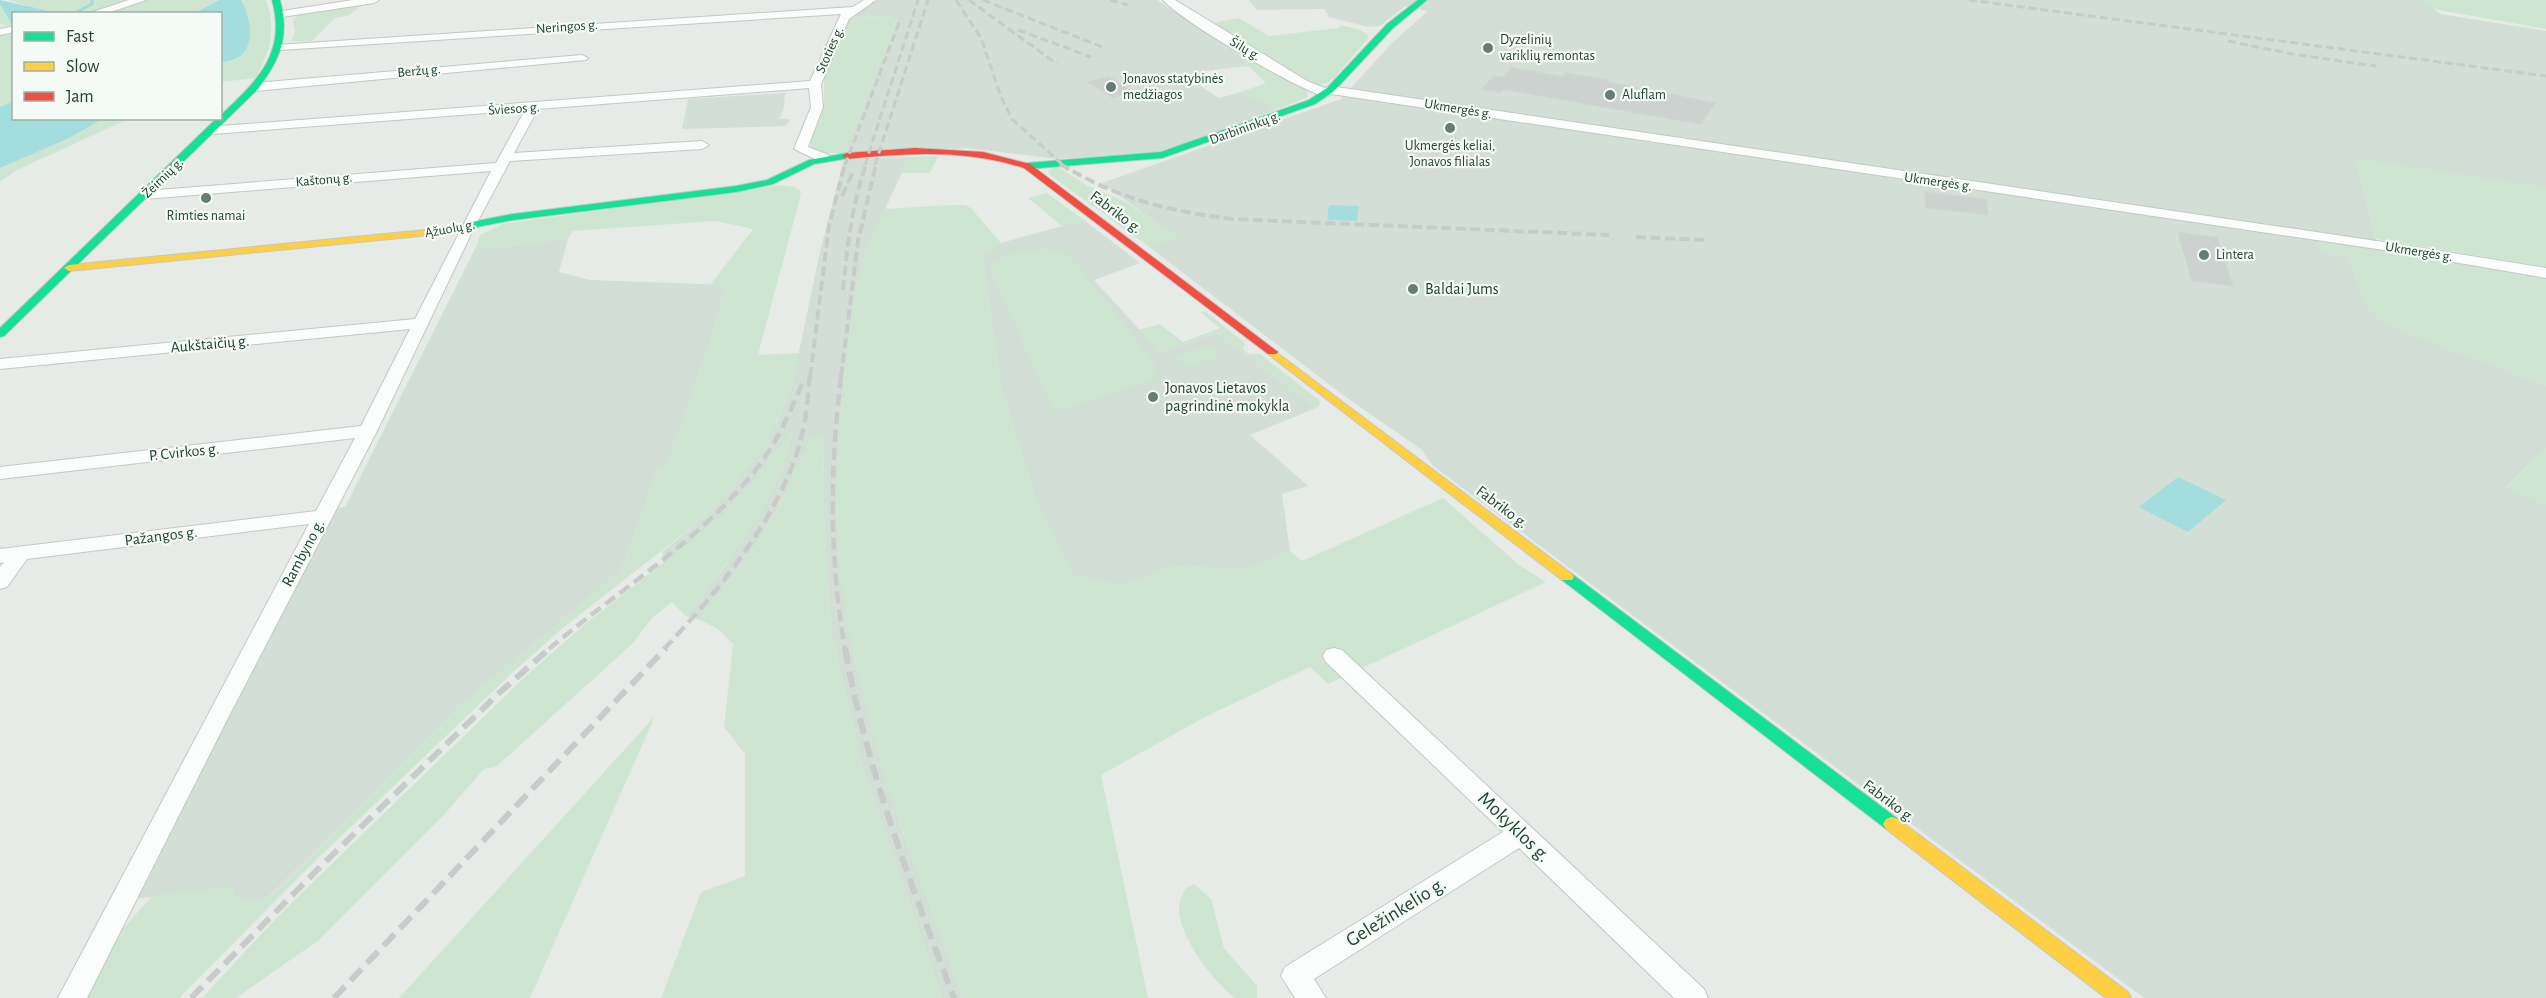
<svg xmlns="http://www.w3.org/2000/svg" width="2546" height="998" viewBox="0 0 2546 998" font-family="'Alegreya Sans',sans-serif">
  <style>
    .built { fill: #d3ded7 }
    .green { fill: #cee6d1 }
    .water { fill: #a4dddd }
    .lines { fill: none; stroke-linecap: round; stroke-linejoin: round }
    .stream { stroke: #a4dddd; stroke-width: 3 }
    .building { fill: #ccd2cf; stroke: #ced5d1; stroke-width: 1.5 }
    .street-casing { stroke: #c3c8c5; stroke-width: 2 }
    .fast-casing { stroke: #c1c9c5; stroke-width: 2 }
    .slow-casing { stroke: #c1c9c5; stroke-width: 2 }
    .jam-casing { stroke: #c1c9c5; stroke-width: 2 }
    .street { fill: #fbfcfc; fill-rule: evenodd }
    .fast { fill: #16e098; fill-rule: evenodd }
    .slow { fill: #ffcf43; fill-rule: evenodd }
    .jam { fill: #f24e42; fill-rule: evenodd }
    .rail-far3 { stroke: #c7ccca; stroke-width: 3; stroke-dasharray: 8 4; stroke-linecap: butt }
    .rail-far2 { stroke: #c7ccca; stroke-width: 4; stroke-dasharray: 10 4.5; stroke-linecap: butt }
    .rail-far1 { stroke: #c7ccca; stroke-width: 4.5; stroke-dasharray: 12 6; stroke-linecap: butt }
    .rail { stroke: #c7ccca; stroke-width: 6; stroke-dasharray: 16 8; stroke-linecap: butt }
    .poi-dot { fill: #667d73; stroke: #f4faf6; stroke-width: 2 }
    .labels { text-anchor: middle; dominant-baseline: central; stroke-width: 4.5; stroke-linejoin: round; paint-order: stroke }
    .far-street-label { font-size: 14px; fill: #214234; stroke: #f4faf6 }
    .far-poi-label { font-size: 14px; fill: #214234; stroke: #f4faf6; text-anchor: start }
    .street-label { font-size: 16px; fill: #214234; stroke: #f4faf6 }
    .poi-label { font-size: 16px; fill: #214234; stroke: #f4faf6; text-anchor: start }
    .near-street-label { font-size: 20px; fill: #214234; stroke: #f4faf6 }
  </style>
  <rect width="100%" height="100%" fill="#e6ebe8"/>
  <path class="built" d="M867,0h290l74,49 19,17 -47,5 -15,7 31,20 22,-6 37,17 -114,42 -106,8 -91,-11 -123,5 53,-133h-6l1,-4 -52,1 4,-9 15,-3z
    M1249,0h1174l17,14 106,17v157l-190,-29 22,89 -58,4 27,5 21,49 11,12 25,14 142,53v64l-40,38 40,17v494h-402l-712,-533 -10,-15 -79,-55 -195,-149 29,-8 -75,-55 239,-84 51,-56 36,-32 -23,-5 -25,20 -11,1 -40,-10 -5,-8 -67,1z
    M785,93l-1,15 -5,11h11l-4,7 -104,3 6,-30z
    M909,157l-42,92 -12,52 -10,69 -5,64 -3,80 5,70 58,240 63,174h-21l-81,-236 -30,-132 -8,-128 1,-67 -39,59 -24,44 -61,82 -14,-4 41,-52 46,-75 12,-30 7,-27 -45,58 -24,26 -59,49 -2,-13 39,-32 76,-98 15,-37 29,-138 23,-88z
    M1084,220l56,43 -46,17 66,72 57,-19 99,75 -66,27 58,51 -26,8 8,57 -47,19 -68,-4 -54,20 -47,-11 -39,-77 -34,-111 -19,-132 19,-12z
    M568,239l-9,33 31,8 136,5 -12,45 -46,131 -10,8 -37,102 -156,131 -196,195 -14,4 -21,-3v-11l-101,12 199,-391 13,-1 130,-258z"/>
  <path class="green" d="M8,0h258c11,31 4,50 -10,78l-35,4 -1,-68 -169,-1z
    M2423,0h123v29l-113,-20z
    M362,5l-15,11 -12,2 -23,23h-21l4,-9 -2,-12 5,-5z
    M0,6l13,18 1,94 114,1 -111,51 -17,12v-152l11,-4 -11,-2z
    M893,16l-1,4h5l-53,133h-22l-10,-4 -2,-8 14,-34v-29l25,-61z
    M1239,18l30,18 69,-8 2,-3 21,5 7,5v3l-32,38 -9,7 -21,6 2,8 -30,12 -37,-17 25,-9 -35,-34 -34,-23z
    M938,156l-8,17h-30l9,-16z
    M2356,158l190,30v79l-170,-28z
    M1056,166l32,20 38,16 52,36 -30,8 -98,-71 -2,-4z
    M780,185l14,2 7,4 -1,7 -42,157 41,-2 -7,32 -25,59 -42,53 -24,23 -137,107 -52,46 -203,194 -130,131h-95l27,-56 42,-47 81,-8v11l21,3 15,-4 195,-195 156,-131 37,-102 10,-9 46,-130 12,-45h-16l43,-56 -38,-8 -142,10 -5,8 -93,10 5,-14 23,-11z
    M1047,193l37,27 -22,6 -34,-28z
    M949,205h16l6,3 30,35 -19,12 19,132 34,111 40,77 46,11 54,-20 68,4 47,-19 12,10 141,-63 76,67 27,17 -218,102 -18,-17 -105,50 -104,58 47,223h-185c-48,-134 -104,-271 -121,-413 -7,-60 -5,-122 0,-182 3,-46 8,-94 20,-139 5,-19 14,-37 22,-55z
    M2322,240l224,36v109l-142,-53 -25,-14 -11,-12 -21,-49 -27,-5 -4,-9z
    M1041,249l19,2 9,4 86,109v12l-6,5 -63,21 -33,8 -63,-141c7,-17 35,-17 51,-20z
    M1205,311l40,32 -2,6 6,5h11l59,46 1,5 -4,3 -99,-75 -57,19 -22,-22 22,-6 23,18 37,-14 -20,-16z
    M1210,345l12,10 -35,12 -12,-10z
    M792,431c-6,61 -68,137 -106,185l-14,-14 -20,16 -20,26 -136,123 -12,2 -42,48 -123,123 -83,58h-34l78,-84 249,-241 55,-48 139,-109 24,-26z
    M824,435l-1,67 8,128 30,132 81,236h-281l40,-106 44,-16v-122l-21,-27 9,-83 -15,-15 -18,-9 61,-82 24,-44 26,-58z
    M2546,449v55l-40,-16z
    M655,716l-125,282h-131z
    M1194,884l17,15 13,49 33,38v12h-22c-21,-15 -58,-64 -56,-91 0,-6 4,-13 6,-18z"/>
  <path class="water" d="M0,0l45,10 6,3 -37,1 -2,10 -12,-19z
    M220,0h21c9,14 15,46 -2,57 -5,3 -13,4 -18,6l-1,-49 -25,-1z
    M13,102l1,16 88,1 -33,19 -69,30v-61z
    M1329,205l30,1 -2,15 -30,-1z
    M2178,477l48,23 -38,32 -49,-25z"/>
  <g class="lines">
    <path class="stream" d="M73,14l19,-10v-4"/>
  </g>
  <path class="building" d="M1512,68l51,9 3,-4 41,7 -1,2 109,21 -14,21 -198,-35 -3,3 -18,-3 12,-13 9,2z
    M1109,77l24,15 -21,5 -24,-15z
    M1925,192l61,8 2,15 -62,-8z
    M2178,232l39,6 16,48 -41,-6z"/>
  <g class="lines">
    <defs>
      <path id="street" d="M129,0h17l-41,14h-19z
        M353,0h26l-5,3 -92,14 -5,-3 5,-3z
        M864,0h12l-27,19 -28,65 2,23 -15,40 21,8v6h-10l-25,-12 17,-42 -2,-19 -271,21 -24,44 188,-12 7,4 -7,4 -192,12 -37,69 -96,201 -148,285 -142,282h-29l251,-474 -282,35 -20,28 -7,2v-22l4,-5 -4,1v-14l316,-38 39,-73 -355,41v-12l361,-41 49,-97 -410,40v-10l415,-40 76,-148 -346,28 -7,-4 7,-4 351,-28 29,-53 -312,24 -5,-1v-6l602,-46 31,-67 -561,36 -6,-3 2,-2 577,-38z
        M1163,0h12l134,82 16,6 5,-2 1060,157 156,25v10l-156,-27 -1059,-157 -5,3c-30,-8 -143,-75 -163,-97z
        M14,26v6l-14,3v-6z
        M582,55l6,3 -2,2 -331,31 -6,-4 6,-4z
        M1334,648l8,2 362,339 4,9h-34l-155,-150 -205,131 12,19h-31l-14,-22 4,-9 218,-135 -177,-170 -3,-6 3,-6z"/>
      <path id="fast" d="M272,0h8c10,37 0,59 -22,89l-254,247 -4,1v-9l217,-210h3v-2c37,-35 67,-62 52,-116z
        M1418,0h9l-34,28 -60,64 -18,12 -153,54 -135,11 -5,-3 5,-3 134,-11 148,-52 18,-12 60,-64z
        M847,153l3,1v4l-36,6 -41,20 -37,8 -223,28 -77,15 -5,-3 5,-3 77,-15 223,-28 31,-6 42,-20z
        M1567,572l5,2 326,245 3,5 -3,5 -6,2 -6,-2 -324,-249 -2,-3 2,-3z"/>
      <path id="slow" d="M436,229l5,3 -1,2 -371,37 -5,-3 5,-3z
        M1272,349l300,225 2,3 -2,3h-10l-294,-226 -2,-2 2,-2z
        M1892,817l6,2 230,173 3,6h-25l-220,-169 -3,-5 3,-5z"/>
      <path id="jam" d="M915,148l68,4 47,12 248,188 -2,2h-8l-244,-186c-59,-19 -117,-15 -177,-9l-5,-3 5,-3z"/>
    </defs>
    <use href="#street" class="street-casing"/>
    <use href="#fast" class="fast-casing"/>
    <use href="#slow" class="slow-casing"/>
    <use href="#jam" class="jam-casing"/>
    <use href="#street" class="street"/>
    <use href="#fast" class="fast"/>
    <use href="#slow" class="slow"/>
    <use href="#jam" class="jam"/>
    <path class="rail-far3" d="M956,0l25,38 20,59 11,22 51,46
      M969,0l88,64
      M983,0l122,48
      M1110,0l18,5
      M1969,0l577,76
      M1018,30l73,27
      M2228,41l64,13 84,12
      M845,165l54,-142
      M865,165l53,-165
      M875,165l53,-165"/>
    <path class="rail-far2" d="M1060,164c59,35 104,46 171,55l378,16
      M842,196l11,-24
      M1636,237l69,3
      M843,290c4,-43 9,-84 23,-126
      M810,377l19,-151 16,-62
      M841,377l17,-136 18,-77"/>
    <path class="rail-far1" d="M841,376c-11,92 -12,182 4,273
      M549,649c69,-59 151,-107 208,-181 21,-27 34,-58 47,-89
      M664,649c56,-59 124,-142 140,-223 3,-17 4,-34 6,-50"/>
    <path class="rail" d="M845,648c21,120 66,236 109,350
      M191,998l131,-133 175,-170 53,-47
      M334,998l332,-350"/>
  </g>
  <g class="poi-dot">
    <circle cx="1488" cy="48" r="6"/>
    <circle cx="1111" cy="87" r="6"/>
    <circle cx="1610" cy="95" r="6"/>
    <circle cx="1450" cy="128" r="6"/>
    <circle cx="206" cy="198" r="6"/>
    <circle cx="2204" cy="255" r="6"/>
    <circle cx="1413" cy="289" r="6"/>
    <circle cx="1153" cy="397" r="6"/>
  </g>
  <g class="labels">
    <g class="far-street-label">
      <text transform="translate(567 27) rotate(-4)">Neringos g.</text>
      <text transform="translate(1245 49) rotate(31)">Šilų g.</text>
      <text transform="translate(830 50) rotate(-66)">Stoties g.</text>
      <text transform="translate(419 71) rotate(-5)">Beržų g.</text>
      <text transform="translate(514 109) rotate(-4)">Šviesos g.</text>
      <text transform="translate(1458 109) rotate(9)">Ukmergės g.</text>
      <text transform="translate(1245 128) rotate(-20)">Darbininkų g.</text>
      <text transform="translate(163 178) rotate(-44)">Žeimių g.</text>
      <text transform="translate(324 180) rotate(-5)">Kaštonų g.</text>
      <text transform="translate(1938 182) rotate(8)">Ukmergės g.</text>
      <text transform="translate(450 229) rotate(-10)">Ąžuolų g.</text>
      <text transform="translate(2419 252) rotate(9)">Ukmergės g.</text>
    </g>
    <g class="far-poi-label">
      <text x="1500" y="40">Dyzelinių<tspan x="1500" dy="16">variklių remontas</tspan></text>
      <text x="1123" y="79">Jonavos statybinės<tspan x="1123" dy="16">medžiagos</tspan></text>
      <text x="1622" y="95">Aluflam</text>
      <text x="1450" y="146" text-anchor="middle">Ukmergės keliai,<tspan x="1450" dy="16">Jonavos filialas</tspan></text>
      <text x="206" y="216" text-anchor="middle">Rimties namai</text>
      <text x="2216" y="255">Lintera</text>
    </g>
    <g class="street-label">
      <text transform="translate(1116 212) rotate(37)">Fabriko g.</text>
      <text transform="translate(210 344) rotate(-5)">Aukštaičių g.</text>
      <text transform="translate(184 452) rotate(-6)">P. Cvirkos g.</text>
      <text transform="translate(1502 507) rotate(37)">Fabriko g.</text>
      <text transform="translate(161 536) rotate(-7)">Pažangos g.</text>
      <text transform="translate(303 553) rotate(-62)">Rambyno g.</text>
      <text transform="translate(1889 801) rotate(37)">Fabriko g.</text>
    </g>
    <g class="poi-label">
      <text x="1425" y="289">Baldai Jums</text>
      <text x="1165" y="388">Jonavos Lietavos<tspan x="1165" dy="18">pagrindinė mokykla</tspan></text>
    </g>
    <g class="near-street-label">
      <text transform="translate(1514 827) rotate(44)">Mokyklos g.</text>
      <text transform="translate(1396 912) rotate(-32)">Geležinkelio g.</text>
    </g>
  </g>
  <rect x="12" y="12" width="210" height="108" fill="#f4faf6" stroke="#a0b0a8" stroke-width="1.5"/>
  <rect x="24" y="32" width="30" height="9" fill="#16e098" stroke="#a0b0a8" stroke-width="1.5"/>
  <text x="66" y="42" font-size="18" fill="#214234">Fast</text>
  <rect x="24" y="62" width="30" height="9" fill="#ffcf43" stroke="#a0b0a8" stroke-width="1.5"/>
  <text x="66" y="72" font-size="18" fill="#214234">Slow</text>
  <rect x="24" y="92" width="30" height="9" fill="#f24e42" stroke="#a0b0a8" stroke-width="1.5"/>
  <text x="66" y="102" font-size="18" fill="#214234">Jam</text>
</svg>
